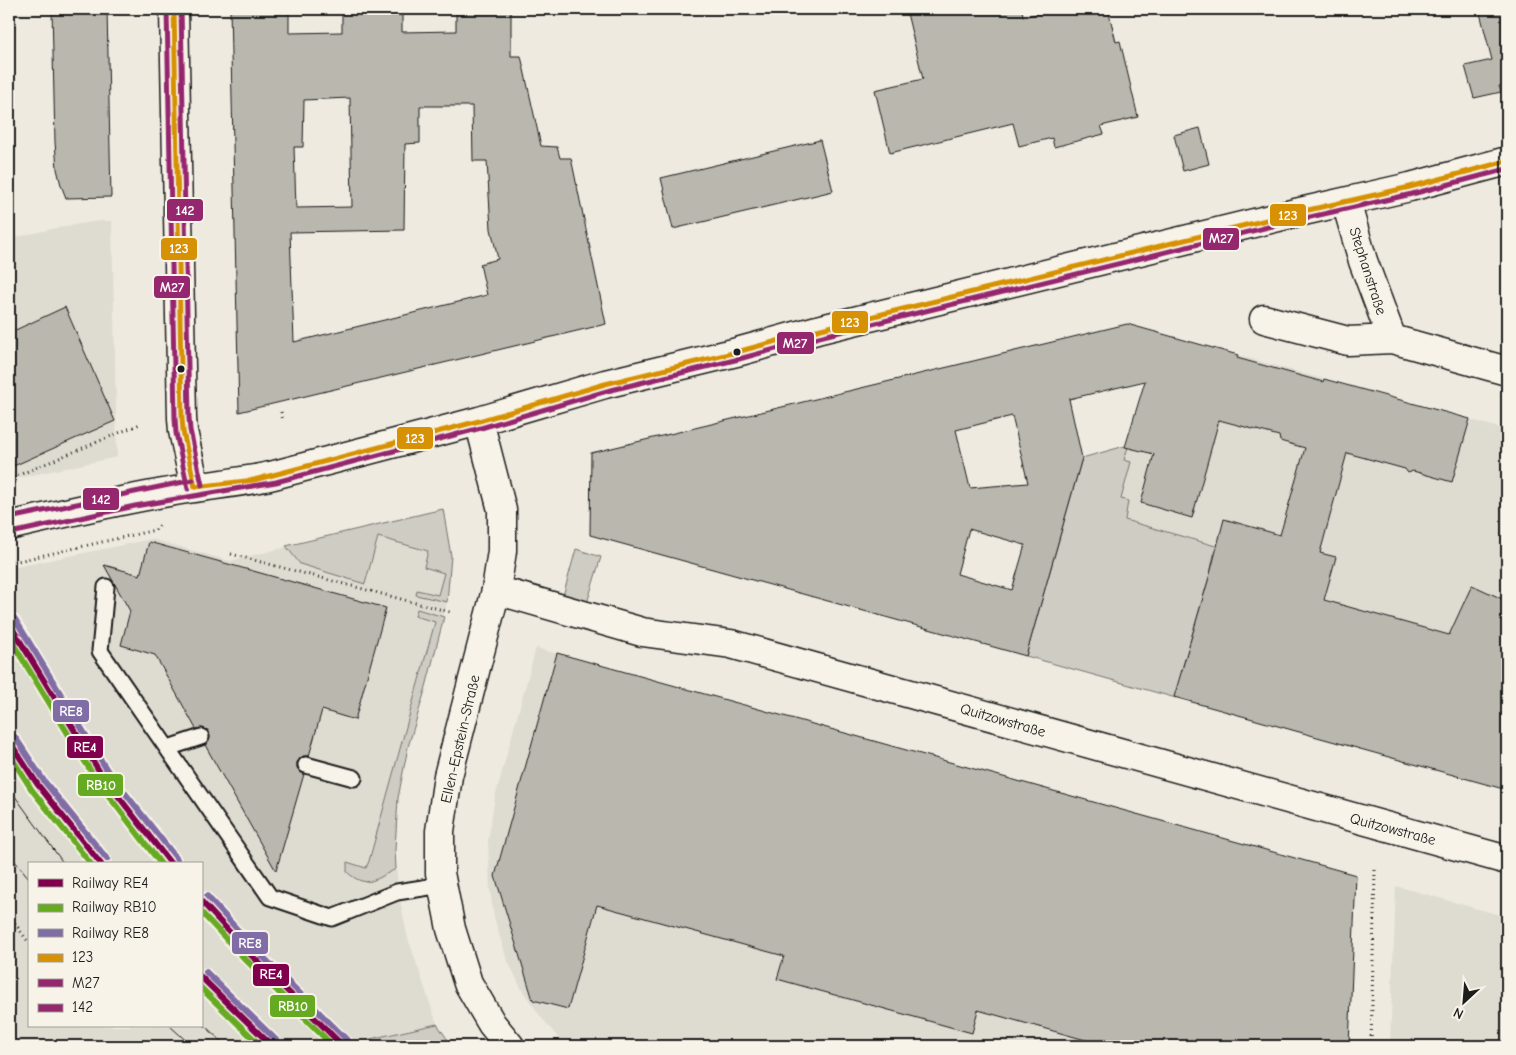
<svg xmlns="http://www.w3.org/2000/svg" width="1516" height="1055" viewBox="0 0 1516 1055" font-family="'Comic Neue',sans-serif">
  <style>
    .built { fill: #dedbd1; fill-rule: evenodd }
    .green { fill: #cfccc3; stroke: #767470 }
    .building { fill: #bab7af; stroke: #1c1c1c; fill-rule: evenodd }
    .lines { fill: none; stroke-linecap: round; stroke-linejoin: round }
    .service-casing { stroke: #1c1c1c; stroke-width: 19 }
    .minor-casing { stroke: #1c1c1c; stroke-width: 31 }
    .secondary-casing { stroke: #1c1c1c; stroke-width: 31 }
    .path { stroke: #1c1c1c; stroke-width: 3; stroke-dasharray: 1 4; stroke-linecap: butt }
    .service { stroke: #f7f3e8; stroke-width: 15 }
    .minor { stroke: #f7f3e8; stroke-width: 28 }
    .secondary { stroke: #f7f3e8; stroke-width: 28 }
    .tram { stroke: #1c1c1c; stroke-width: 1 }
    .bus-1-casing { stroke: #f7f3e8; stroke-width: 9 }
    .bus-2-casing { stroke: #f7f3e8; stroke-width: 9 }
    .bus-3-casing { stroke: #f7f3e8; stroke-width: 9 }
    .bus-1 { stroke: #d69104; stroke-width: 5 }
    .bus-2 { stroke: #95276e; stroke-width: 5 }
    .bus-3 { stroke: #95276e; stroke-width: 5 }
    .rail-1-casing { stroke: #f7f3e8; stroke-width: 10 }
    .rail-2-casing { stroke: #f7f3e8; stroke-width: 10 }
    .rail-3-casing { stroke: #f7f3e8; stroke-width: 10 }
    .rail-1 { stroke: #80004d; stroke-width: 6 }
    .rail-2 { stroke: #6a2; stroke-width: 6 }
    .rail-3 { stroke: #816da6; stroke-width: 6 }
    .bus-dot { fill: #1c1c1c; stroke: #f7f3e8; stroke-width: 2 }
    .labels { text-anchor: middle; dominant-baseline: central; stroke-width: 4; stroke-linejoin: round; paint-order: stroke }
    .street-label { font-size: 15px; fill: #1c1c1c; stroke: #f7f3e8 }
    .line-badge { stroke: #f7f3e8; stroke-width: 2 }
    .badge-label { font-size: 14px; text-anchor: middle; font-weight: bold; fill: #fff }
  </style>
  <rect width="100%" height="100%" fill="#eeeae0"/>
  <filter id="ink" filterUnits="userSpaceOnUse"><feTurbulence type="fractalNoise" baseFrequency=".02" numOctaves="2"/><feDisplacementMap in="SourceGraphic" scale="10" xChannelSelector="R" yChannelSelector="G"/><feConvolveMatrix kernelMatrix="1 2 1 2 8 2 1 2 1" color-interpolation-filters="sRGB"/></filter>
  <g filter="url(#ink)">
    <path class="built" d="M100,221h12l5,236 -108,23v-241l51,-12z
      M1186,341l321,89v360l-481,-134 56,-198 43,-12 30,8z
      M443,509l8,47 -4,46 -21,85 -18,60 -10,51 -3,51 3,41 9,45 30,89 -66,14 9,8h-360l-11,-8v-488l7,17 136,-28 78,22zM29,864h172v162h-172z
      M536,648l820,227 -7,171h-784l-24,-29 -19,-27 -16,-33 -12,-40 -4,-27 -2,-50 7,-43z
      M1396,886l111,31v129h-117z"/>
    <path class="green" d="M1125,446l3,1 -4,13 7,2 -10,37 7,2 -3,19 94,27 -2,8 -3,-1 -4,20 -28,95 2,1 -8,28 -150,-42 56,-198z
      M443,509l8,47 -4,46 -31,-7 1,-5 21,5 6,-22 -20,-6 4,-16 -50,-14 -13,47 -65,-20 -14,-18z
      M576,549l25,8 -14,46 -24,-7z
      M417,609l27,8 -18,70 -18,60 -10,51 -3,51 1,20c-21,10 -29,21 -49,3v-10l19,6 3,-7 66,-239 -20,-6z
      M437,1024l15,22h-72l-10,-7z"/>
    <path class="building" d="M52,9h55l4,188 -45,1 -5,-13 -4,-16 -2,-27z
      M230,9h59v24l53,-1v-23h60v23l54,-1v-22h55v47h10l20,90 16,1 3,11h11l35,166 -367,88zM350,98l2,109 -56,1 -2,-61h9l1,-47zM420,106h52l1,55h14l4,68 7,30 -18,5 7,31 -193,47 -4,-110 114,-2 1,-86 15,-1z
      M906,9h116l1,8 36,-8h49l8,33 4,-1 18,76 -37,9 3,8 -50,13 -2,-9 -33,8 -6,-23 -123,30 -15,-63 48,-11z
      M1479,9h28v76l-8,1 2,6 -27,6 -9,-32 27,-6z
      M1200,128l9,36 -26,7 -9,-36z
      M820,140l13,51 -160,38 -12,-51z
      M65,307l50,114 -106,47v-135z
      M1127,324l111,31 -1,3 86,24 1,-3 146,40 -18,63 -39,-11 -5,2 -3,-4 -58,-16 -27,100 16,4 -12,43 125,35 23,-50 35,16v189l-333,-93 36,-123 14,-55 56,16 25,-87 -25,-7 -1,-5 -60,-16 -27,98 -51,-15 13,-49 -29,-7 20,-66 -76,18 13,59 -56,198 -436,-121 1,-82zM1012,416l16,67 -58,5 -14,-58zM969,529l56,16 -13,45 -55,-16z
      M149,542l237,66 -31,112 -33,-10 -13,46h-6l-6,6v6l7,6 -28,97 -71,-126 5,-7 -2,-8 -6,-2 -6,1 -41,-74 -34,-10 9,-34 -26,-46 36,10z
      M557,653l799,222 -7,171h-242l-129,-36 -6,23 -195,-54 7,-23 -187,-51 -29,104 -35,-9 -38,-124z"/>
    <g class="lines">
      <defs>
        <path id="service" d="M106,587l-6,64 170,246 62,21 65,-26 45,-7
          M168,748l33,-11
          M306,765l48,13"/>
        <path id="minor" d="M174,9l8,409 1,13 12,56
          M1346,202l17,59 29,78
          M1264,319l84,22 44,-2 115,32
          M496,590l146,42 89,12 776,216"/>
        <path id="secondary" d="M479,421l23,89v41l-6,39 -48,186 -8,55v42l11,56 17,54 24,41 18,22
          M9,526c55,-13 110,-26 166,-35 33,-6 66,-8 99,-16l205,-54 126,-37 132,-32 80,-22 478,-117 115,-26 97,-26"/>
      </defs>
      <use href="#service" class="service-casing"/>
      <use href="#minor" class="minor-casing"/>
      <use href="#secondary" class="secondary-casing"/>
      <path class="path" d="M281,412l2,9
        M15,483l-1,-6 126,-53
        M231,554l219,58
        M9,563l146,-33 6,-6
        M9,915l20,28
        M1371,1046l4,-176"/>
      <use href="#service" class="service"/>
      <use href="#minor" class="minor"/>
      <use href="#secondary" class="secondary"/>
      <path class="tram" d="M9,788l55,76
        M9,854l20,24
        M201,1022l25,24
        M170,1026l22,20"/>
      <defs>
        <path id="bus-1" d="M174,9l8,409 1,13 12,56
          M195,487l59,-7 225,-59 126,-37 132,-32 80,-22 478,-117 115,-26 97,-26"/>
        <path id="bus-2" d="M167,9l8,409 1,15 12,56
          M11,533l124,-27 141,-24 205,-54 126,-37 132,-32 80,-22 478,-117 115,-26 95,-25"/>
        <path id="bus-3" d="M181,9l8,409 1,12 12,55
          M9,518l184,-38"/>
      </defs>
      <use href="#bus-1" class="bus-1-casing"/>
      <use href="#bus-2" class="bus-2-casing"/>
      <use href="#bus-3" class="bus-3-casing"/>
      <use href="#bus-1" class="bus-1"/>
      <use href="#bus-2" class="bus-2"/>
      <use href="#bus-3" class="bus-3"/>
      <defs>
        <path id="rail-1" d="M9,623l92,151 70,90
          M9,741l29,44 63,79
          M201,901l48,52 94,93
          M201,977l71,69"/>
        <path id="rail-2" d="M9,637l86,141 66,86
          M9,754l23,36 59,74
          M201,912l43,46 89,88
          M201,988l60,58"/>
        <path id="rail-3" d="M15,619l92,151 70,89
          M15,737l29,44 63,78
          M207,896l47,52 94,93
          M206,972l71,69"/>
      </defs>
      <use href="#rail-1" class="rail-1-casing"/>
      <use href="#rail-2" class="rail-2-casing"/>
      <use href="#rail-3" class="rail-3-casing"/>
      <use href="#rail-1" class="rail-1"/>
      <use href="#rail-2" class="rail-2"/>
      <use href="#rail-3" class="rail-3"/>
    </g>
  </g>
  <g class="bus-dot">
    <circle cx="737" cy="352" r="4.5"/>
    <circle cx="181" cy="369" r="4.5"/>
  </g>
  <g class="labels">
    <g class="street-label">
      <text transform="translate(1368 271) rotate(72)">Stephanstraße</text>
      <text transform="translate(1003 720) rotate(16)">Quitzowstraße</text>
      <text transform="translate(460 739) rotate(-77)">Ellen-Epstein-Straße</text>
      <text transform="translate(1393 829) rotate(15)">Quitzowstraße</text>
    </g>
  </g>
  <g class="line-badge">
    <rect x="166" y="198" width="38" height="24" rx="5" fill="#95276e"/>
    <rect x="1269" y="203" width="38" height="24" rx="5" fill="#d69104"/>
    <rect x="1202" y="227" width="38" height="24" rx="5" fill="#95276e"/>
    <rect x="160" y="237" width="38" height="24" rx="5" fill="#d69104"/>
    <rect x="153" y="275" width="38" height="24" rx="5" fill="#95276e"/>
    <rect x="831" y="310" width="38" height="24" rx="5" fill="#d69104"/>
    <rect x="776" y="331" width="39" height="24" rx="5" fill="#95276e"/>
    <rect x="396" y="426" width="38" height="24" rx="5" fill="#d69104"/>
    <rect x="82" y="487" width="38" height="24" rx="5" fill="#95276e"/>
    <rect x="52" y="699" width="38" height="24" rx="5" fill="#816da6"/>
    <rect x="66" y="735" width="38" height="24" rx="5" fill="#80004d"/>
    <rect x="77" y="773" width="47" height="24" rx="5" fill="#6a2"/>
    <rect x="231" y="931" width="38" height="24" rx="5" fill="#816da6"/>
    <rect x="252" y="963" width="38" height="24" rx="5" fill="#80004d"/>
    <rect x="269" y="994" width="47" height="24" rx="5" fill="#6a2"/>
  </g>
  <g class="badge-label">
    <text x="185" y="215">142</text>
    <text x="1288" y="220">123</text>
    <text x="1221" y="243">M27</text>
    <text x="179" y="253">123</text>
    <text x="172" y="292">M27</text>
    <text x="850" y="327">123</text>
    <text x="795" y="348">M27</text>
    <text x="415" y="443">123</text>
    <text x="101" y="504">142</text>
    <text x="71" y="716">RE8</text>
    <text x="85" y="752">RE4</text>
    <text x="101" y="790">RB10</text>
    <text x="250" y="948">RE8</text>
    <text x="271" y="979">RE4</text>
    <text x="293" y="1011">RB10</text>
  </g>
  <rect width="1516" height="1055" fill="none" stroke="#f7f3e8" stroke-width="30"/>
  <rect x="15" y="15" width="1486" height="1025" fill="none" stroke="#1c1c1c" stroke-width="2" filter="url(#ink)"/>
  <rect x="28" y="862" width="175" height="165" fill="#f7f3e8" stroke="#9f9d96"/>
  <rect x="38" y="879" width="25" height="8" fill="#80004d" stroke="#9f9d96"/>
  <text x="72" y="888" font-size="15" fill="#1c1c1c">Railway RE4</text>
  <rect x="38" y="904" width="25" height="8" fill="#66aa22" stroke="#9f9d96"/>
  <text x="72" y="912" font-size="15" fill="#1c1c1c">Railway RB10</text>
  <rect x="38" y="929" width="25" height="8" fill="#816da6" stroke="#9f9d96"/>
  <text x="72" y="938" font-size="15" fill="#1c1c1c">Railway RE8</text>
  <rect x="38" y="954" width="25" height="8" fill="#d69104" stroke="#9f9d96"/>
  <text x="72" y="962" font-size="15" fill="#1c1c1c">123</text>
  <rect x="38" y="979" width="25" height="8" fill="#95276e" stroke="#9f9d96"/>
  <text x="72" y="988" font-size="15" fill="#1c1c1c">M27</text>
  <rect x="38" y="1004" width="25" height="8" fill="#95276e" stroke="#9f9d96"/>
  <text x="72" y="1012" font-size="15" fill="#1c1c1c">142</text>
  <g transform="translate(1464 1002) rotate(206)" stroke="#f7f3e8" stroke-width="4" paint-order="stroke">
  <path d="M0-4L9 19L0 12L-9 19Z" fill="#1c1c1c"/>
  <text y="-8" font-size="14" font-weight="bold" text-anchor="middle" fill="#1c1c1c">N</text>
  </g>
</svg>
